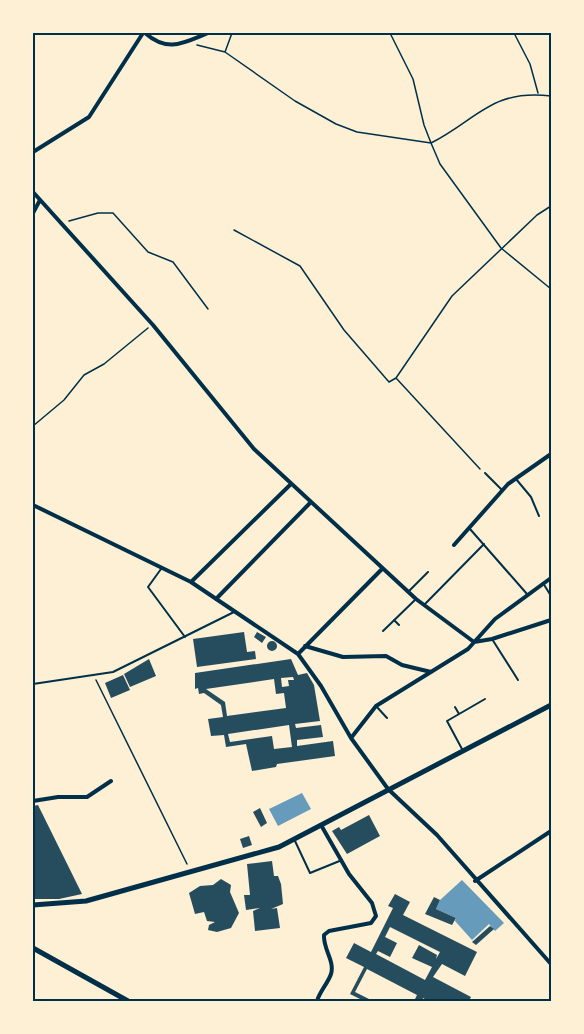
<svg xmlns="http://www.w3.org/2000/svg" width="584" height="1034" viewBox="0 0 584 1034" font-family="'PT Serif',serif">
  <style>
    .water { fill: #669bbc }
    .building { fill: #264d5e; fill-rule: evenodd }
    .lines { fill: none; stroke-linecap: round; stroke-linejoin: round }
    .path { stroke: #003049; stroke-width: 1.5 }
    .service { stroke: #003049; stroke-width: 2 }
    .minor { stroke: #003049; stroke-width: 4 }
    .tertiary { stroke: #003049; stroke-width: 5 }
    .neatline { fill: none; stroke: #003049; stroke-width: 2 }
  </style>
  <rect width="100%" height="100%" fill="#fdf0d5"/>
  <path class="water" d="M302,793l9,16 -33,17 -9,-17z
    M462,880l42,43 -9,8 -6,-7 -17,16 -17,-19 1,-3 -20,-9 4,-9z"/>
  <path class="building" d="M244,632l3,20 8,-1 1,8 -59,8 -4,-28z
    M257,632l9,5 -4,6 -8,-6z
    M267 646a5 5 0 1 1 10 0a5 5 0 1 1-10 0Z
    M149,659l7,17 -26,11 -6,-13z
    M291,659l7,16 9,-2 7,12 6,36 -25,3 1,4 25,-3 2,12 -26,3v6l36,-5 2,15 -58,8 -1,3 -24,4 -6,-27 -20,3 -2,-12 -13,1 -3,-17 15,-2 -2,-12 -17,-12 -5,1 -1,-6 -3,1v-16zM293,677l1,3h-6l1,6 -7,1 -1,-9zM274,679l2,15 8,-1 2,15 -59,8 -2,-14 -19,-13zM289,725l3,22 -18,2 -2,-13 -42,6 -2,-8z
    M123,675l7,15 -19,8 -6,-15z
    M38,805l44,89 -23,5h-26v-93z
    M260,808l7,15 -6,4 -8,-15z
    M369,815l11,21 -33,18 -15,-23 7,-4 2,3z
    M249,836l3,9 -9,3 -3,-9z
    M272,861l2,15h4l3,8 2,20 -12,5 6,-1 3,20 -25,3 -2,-20 7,-3 -14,2 -2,-15h6l-3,-31z
    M221,879l10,6 -1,7 9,21 -8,15 -14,4 -9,-2 1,-5 6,-3 -8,-1 -3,-9 -9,2 -6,-21 11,-7 13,-1z
    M395,894l15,8 -7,13 74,37 -12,24 -23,-12 -9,13 38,20 -2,4h-41l-5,-3 -1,3h-8l3,-6 -50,-26 -12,23 18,9h-9l-14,-7 14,-27 -18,-9 8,-15 17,9 22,-44 -5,-2zM390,927l50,25 -4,7 1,-4 -18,-10 -7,13 20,9 -7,13 -49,-26 2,-3 12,6 7,-14 -12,-6z
    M434,897l6,3 -4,9 20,9 -4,7 -27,-11z
    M490,926l4,3 -18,16 -4,-3z"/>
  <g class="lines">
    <path class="path" d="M514,33l16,31 8,29
      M197,45l28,7 70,49 41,23 21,8 74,11 -7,-18 -11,-46 -23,-46
      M225,52l7,-19
      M551,96c-60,-7 -73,23 -120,47l9,21 61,84 50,41
      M69,221l29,-8h15l35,39 25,10 35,47
      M234,230l66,36 44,64 45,52 7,-4 84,91
      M396,378l56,-82 85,-81 14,-9
      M33,426l31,-26 20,-25 20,-11 44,-36
      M96,680l91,184"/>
    <path class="service" d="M485,473l17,17
      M516,479l15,18 8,19
      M470,529l57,65
      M161,569l-13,18 37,50
      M543,583l8,13
      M408,592l20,-20
      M425,604l59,-60
      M394,620l5,5
      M383,631l33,-32
      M492,639l26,41
      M33,684l80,-12 121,-60
      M376,706l11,12
      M455,707l4,7
      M462,749l-15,-28 38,-22
      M295,841l15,32 32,-13"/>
    <path class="minor" d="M145,33c23,20 38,10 63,0
      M33,152l56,-35 54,-84
      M33,192l120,133 101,124 162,150 58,43 18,-3 59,-19
      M33,213l7,-13
      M33,505l158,77 107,72 23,32 30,52 37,51 49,46 114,129
      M454,545l54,-61 43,-30
      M191,582l100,-98
      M216,599l95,-97
      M305,646l38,11 43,-1 16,9 29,7
      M298,654l84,-85
      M351,738l25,-32 92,-57 27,-30 56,-41
      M33,801l25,-4h29l24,-16
      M475,881l76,-50
      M317,1001c3,-10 11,-18 14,-27 4,-13 -8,-25 -7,-39l5,-4 42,-8 5,-7 -4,-13 -23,-29 -28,-49"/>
    <path class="tertiary" d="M33,905l53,-4 193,-54 272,-142
      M33,948l95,53"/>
  </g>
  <rect width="584" height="1034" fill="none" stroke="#fdf0d5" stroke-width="69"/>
  <rect x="34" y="34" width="516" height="966" class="neatline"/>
</svg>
